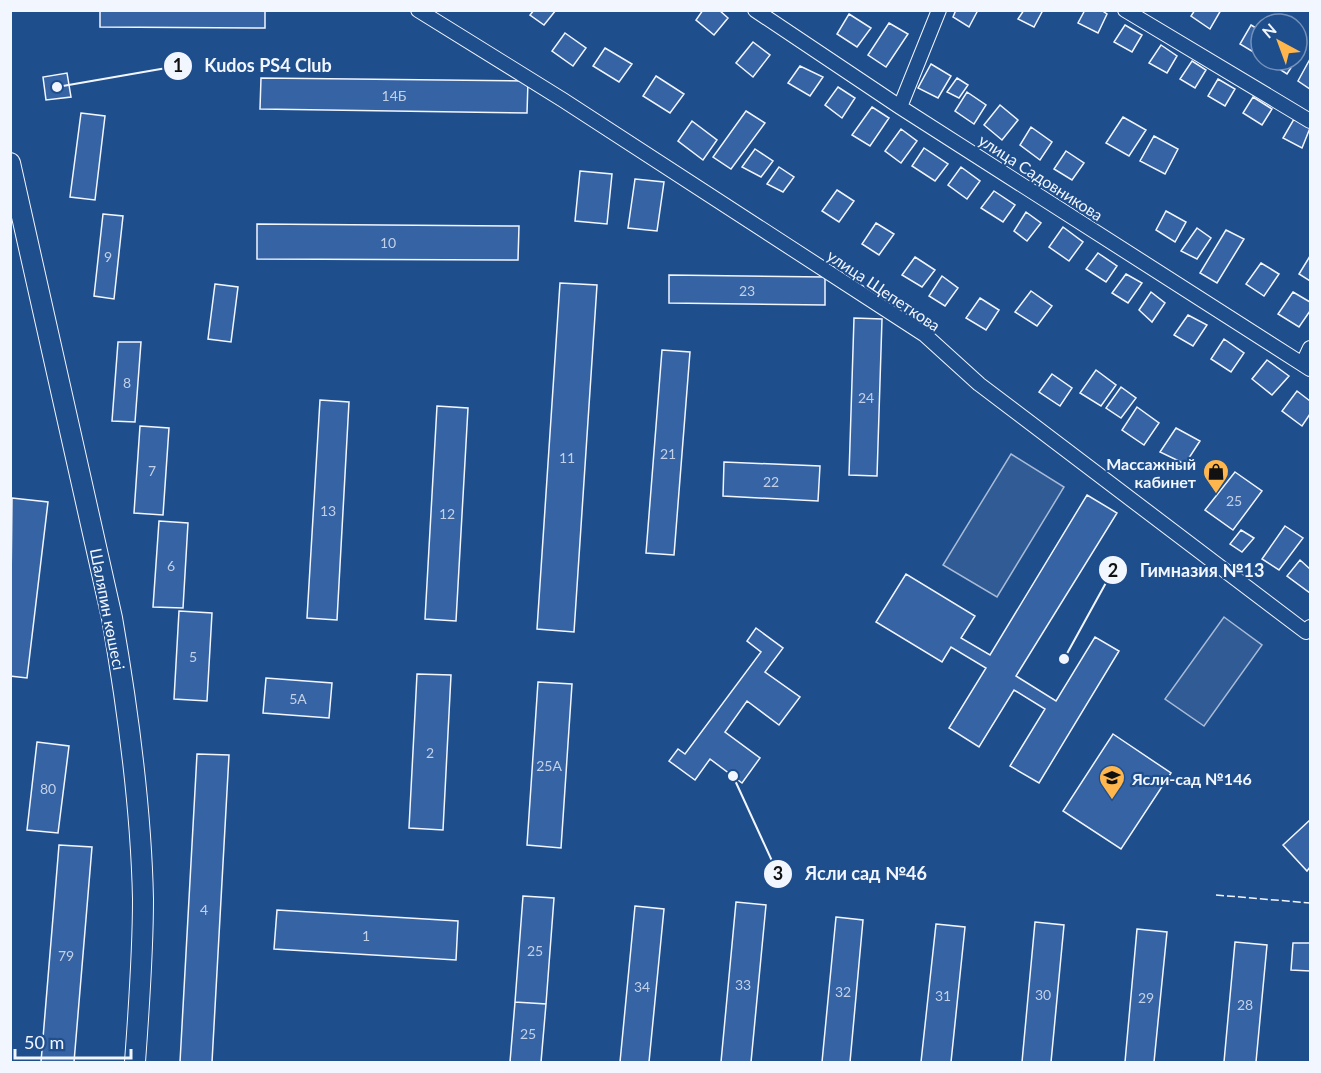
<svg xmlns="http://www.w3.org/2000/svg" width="1321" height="1073" viewBox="0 0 1321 1073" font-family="Lato,sans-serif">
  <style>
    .built { fill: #305b95; stroke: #a8bbd7; stroke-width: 1.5 }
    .building { fill: #3563a3; stroke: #f2f6ff; stroke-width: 1.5 }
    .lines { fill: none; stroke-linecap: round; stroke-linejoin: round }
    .minor-casing { stroke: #f2f6ff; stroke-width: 16 }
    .secondary-casing { stroke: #f2f6ff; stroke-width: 22 }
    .minor { stroke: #1f4e8c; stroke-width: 14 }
    .secondary { stroke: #1f4e8c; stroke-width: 20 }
    .fence { stroke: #f2f6ff; stroke-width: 1.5; stroke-dasharray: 8 3; stroke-linecap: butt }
    .labels { text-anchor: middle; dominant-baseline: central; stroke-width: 4.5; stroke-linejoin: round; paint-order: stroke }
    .number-label { font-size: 14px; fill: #c3d1e8 }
    .street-label { font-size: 16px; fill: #f2f6ff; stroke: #1f4e8c }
    .poi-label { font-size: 16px; font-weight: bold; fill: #f2f6ff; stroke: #1f4e8c; text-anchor: end }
    .leader { fill: none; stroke: #f2f6ff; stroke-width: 2 }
    .callout-dot { fill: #f2f6ff; stroke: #1f4e8c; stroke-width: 2 }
    .mark-label { font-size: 18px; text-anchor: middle; font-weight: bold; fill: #111 }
    .callout-label { font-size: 18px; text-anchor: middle; font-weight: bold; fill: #f2f6ff; stroke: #1f4e8c; stroke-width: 4.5; stroke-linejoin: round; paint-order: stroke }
  </style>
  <rect width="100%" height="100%" fill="#1f4e8c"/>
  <path class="built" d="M1011,454l53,33 -67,110 -54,-32z
    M1224,617l38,28 -58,81 -39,-27z"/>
  <path class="building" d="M100,10h165v18l-165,-1z
    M534,10h22l-12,15 -14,-10z
    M703,10h16l9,8 -14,17 -18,-15z
    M956,10h22l-9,17 -16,-10z
    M1024,10h19l-9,17 -16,-8z
    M1085,10h16l6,4 -9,19 -20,-10z
    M1195,10h26l-11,19 -19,-13z
    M849,14l22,14 -14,19 -20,-13z
    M889,23l19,11 -22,33 -18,-12z
    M1125,25l17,10 -10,17 -18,-10z
    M1251,25l10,6 -1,25 -20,-12z
    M565,33l21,15 -13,18 -21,-15z
    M753,42l17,13 -17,22 -17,-14z
    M1161,45l16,11 -10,17 -18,-10z
    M605,48l27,16 -13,18 -26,-16z
    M1310,59v30l-12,-8z
    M1272,60h24l-9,14 -17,-11z
    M1192,61l14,9 -11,18 -15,-9z
    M931,64l20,12 -13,22 -20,-10z
    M800,66l23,11 -13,19 -22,-13z
    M67,73l4,24 -25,3 -3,-23z
    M656,76l28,18 -14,19 -27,-17z
    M261,78l267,3 -1,32 -267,-4z
    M957,78l11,7 -9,13 -12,-6z
    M1218,79l17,10 -10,17 -17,-10z
    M838,87l17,11 -13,20 -17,-13z
    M967,92l19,13 -12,19 -19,-13z
    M1253,97l19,12 -10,16 -19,-12z
    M1000,105l18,15 -16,20 -18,-15z
    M872,107l17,11 -19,28 -18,-11z
    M746,111l19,12 -34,46 -18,-12z
    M81,113l24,3 -10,84 -25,-3z
    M1123,117l23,13 -17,26 -23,-13z
    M1294,119l16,9 -8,20 -19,-10z
    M692,121l25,19 -14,20 -25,-19z
    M1031,127l21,15 -12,18 -20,-15z
    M901,129l16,12 -16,22 -16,-12z
    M1154,136l24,13 -13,25 -25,-13z
    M924,148l24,16 -13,17 -23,-15z
    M755,149l18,12 -12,16 -19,-10z
    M1066,151l18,12 -12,17 -18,-11z
    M779,167l15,10 -11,15 -16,-8z
    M961,167l19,14 -13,18 -19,-14z
    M580,171l32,3 -5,50 -32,-3z
    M635,179l29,3 -7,49 -29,-3z
    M837,190l17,11 -15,21 -17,-11z
    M994,191l21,14 -12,17 -22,-14z
    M1166,211l20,11 -11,20 -19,-12z
    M1026,212l15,11 -14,18 -13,-10z
    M103,214l20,2 -9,83 -20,-3z
    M876,223l18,11 -15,21 -17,-11z
    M257,224l262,2 -1,34 -261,-1z
    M1063,227l20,15 -14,19 -20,-14z
    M1197,228l14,10 -14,21 -16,-8z
    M1226,230l18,9 -27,44 -17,-10z
    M1098,253l19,13 -11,16 -20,-13z
    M1310,256v25l-11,-7z
    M915,257l20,13 -13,17 -20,-12z
    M1261,263l18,11 -15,22 -18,-12z
    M1126,274l16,9 -14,20 -16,-10z
    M669,275l156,2v28l-156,-2z
    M942,276l16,12 -13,18 -16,-10z
    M560,283l37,2 -23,347 -37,-3z
    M215,284l23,3 -7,55 -23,-3z
    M1031,291l21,15 -15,20 -22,-14z
    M1151,292l14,11 -13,19 -13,-12z
    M1293,292l17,10v9l-11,16 -21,-13z
    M980,298l19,12 -13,20 -20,-12z
    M1188,315l19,10 -14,21 -19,-11z
    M854,318l28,1 -5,157 -28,-1z
    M1224,339l20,14 -13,19 -20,-13z
    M118,342h23l-6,80 -23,-1z
    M662,350l28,2 -16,203 -28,-2z
    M1267,360l22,16 -17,19 -20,-16z
    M1096,370l20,15 -15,21 -21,-13z
    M1052,374l20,14 -12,18 -21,-14z
    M1121,387l15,11 -15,20 -15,-10z
    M1297,391l13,10v13l-8,12 -20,-15z
    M320,400l29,2 -12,218 -30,-2z
    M437,406l31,2 -12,213 -31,-2z
    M1137,407l22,16 -15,22 -22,-15z
    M140,426l29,2 -6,87 -29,-2z
    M1176,428l24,13 -15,23 -25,-12z
    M724,462l96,4 -2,35 -95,-5z
    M1235,472l27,19 -29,39 -28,-20z
    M1087,495l30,18 -101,163 40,25 39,-64 24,14 -80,132 -29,-17 35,-57 -31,-19 -35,57 -30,-19 37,-60 -35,-21 -9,15 -66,-40 30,-48 69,42 -14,22 29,17z
    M12,498l36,4 -21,176 -17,-2z
    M159,521l29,2 -5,85 -30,-1z
    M1285,526l18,12 -24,32 -17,-11z
    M1241,530l13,8 -12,14 -12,-8z
    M1300,560l10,9v24l-23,-17z
    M179,611l33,2 -5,88 -33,-2z
    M756,628l27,20 -18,24 35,25 -21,28 -32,-24 -22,31 35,26 -18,25 -32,-24 -15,21 -26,-19 9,-12 7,5 76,-102 -14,-11z
    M417,674l34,1 -8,155 -34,-2z
    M266,678l66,5 -3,35 -66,-5z
    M538,682l34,2 -11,164 -34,-3z
    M1113,734l58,39 -50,76 -58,-38z
    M37,742l32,4 -11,87 -31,-3z
    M197,754l32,1 -17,307h-32z
    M1310,820v47l-3,4 -24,-26z
    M59,845l33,2 -18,215h-33z
    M523,896l31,2 -8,106 -31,-2z
    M736,902l30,3 -15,157h-30z
    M635,906l29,3 -15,153h-29z
    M277,910l181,11 -2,39 -182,-11z
    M836,917l27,3 -13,142h-28z
    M1035,922l29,3 -13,137h-29z
    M936,924l29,3 -14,135h-30z
    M1137,929l30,3 -13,130h-29z
    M1235,942l32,3 -11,117h-32z
    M1293,943h17v28l-19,-1z
    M515,1002l31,2 -5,58h-31z"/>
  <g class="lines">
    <defs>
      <path id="minor" d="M418,10l145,90 362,235 54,49 327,248 4,-5
        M755,10l145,97 410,262
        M1125,10l185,111
        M900,107l39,-97
        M1303,363l7,-15"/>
      <path id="secondary" d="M10,163l102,455c16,92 29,187 31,281 0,54 -4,109 -8,163"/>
    </defs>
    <use href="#minor" class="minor-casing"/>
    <use href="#secondary" class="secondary-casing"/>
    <use href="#minor" class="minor"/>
    <use href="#secondary" class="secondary"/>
    <path class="fence" d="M1216,895l94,8"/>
  </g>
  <defs>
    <symbol id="shop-pin" viewBox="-11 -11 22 30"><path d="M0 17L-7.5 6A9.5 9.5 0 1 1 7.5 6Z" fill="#ffb74d" stroke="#1f4e8c"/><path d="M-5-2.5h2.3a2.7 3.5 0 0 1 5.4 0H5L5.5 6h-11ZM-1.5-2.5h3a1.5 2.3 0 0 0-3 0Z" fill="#111"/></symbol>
    <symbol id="school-pin" viewBox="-11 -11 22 30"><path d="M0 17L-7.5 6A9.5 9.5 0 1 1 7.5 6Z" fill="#ffb74d" stroke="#1f4e8c"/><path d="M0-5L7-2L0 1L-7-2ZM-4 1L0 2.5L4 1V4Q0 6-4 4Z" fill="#111"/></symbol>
  </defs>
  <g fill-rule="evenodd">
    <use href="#shop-pin" x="1201" y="457" width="30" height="40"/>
    <use href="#school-pin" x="1097" y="763" width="30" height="40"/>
  </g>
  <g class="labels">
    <g class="number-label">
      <text x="394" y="95">14Б</text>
      <text x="388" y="242">10</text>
      <text x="108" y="256">9</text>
      <text x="747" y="290">23</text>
      <text x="127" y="382">8</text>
      <text x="866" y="397">24</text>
      <text x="668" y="453">21</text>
      <text x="567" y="457">11</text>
      <text x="152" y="470">7</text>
      <text x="771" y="481">22</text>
      <text x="1234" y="500">25</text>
      <text x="328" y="510">13</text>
      <text x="447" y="513">12</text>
      <text x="171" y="565">6</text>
      <text x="193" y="656">5</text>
      <text x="298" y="698">5А</text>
      <text x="430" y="752">2</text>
      <text x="549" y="765">25А</text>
      <text x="48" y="788">80</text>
      <text x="204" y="909">4</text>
      <text x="366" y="935">1</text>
      <text x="535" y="950">25</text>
      <text x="66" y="955">79</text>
      <text x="743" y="984">33</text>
      <text x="642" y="986">34</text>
      <text x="843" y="991">32</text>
      <text x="1043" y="994">30</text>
      <text x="943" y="995">31</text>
      <text x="1146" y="997">29</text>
      <text x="1245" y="1004">28</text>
      <text x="528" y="1033">25</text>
    </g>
    <g class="street-label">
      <text transform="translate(1041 177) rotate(33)">улица Садовникова</text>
      <text transform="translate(884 290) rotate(34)">улица Щепеткова</text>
      <text transform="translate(108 609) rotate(79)">Шаляпин көшесі</text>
    </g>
    <g class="poi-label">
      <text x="1196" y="463">Массажный<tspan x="1196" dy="18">кабинет</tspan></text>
      <text x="1132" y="778" text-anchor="start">Ясли-сад №146</text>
    </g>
  </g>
  <path class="leader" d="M57 87L178 66M1064 659L1113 570M733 776L778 874"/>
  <g class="callout-dot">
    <circle cx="57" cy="87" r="6"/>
    <circle cx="1064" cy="659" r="6"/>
    <circle cx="733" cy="776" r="6"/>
    <circle cx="178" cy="66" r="15"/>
    <circle cx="1113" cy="570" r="15"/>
    <circle cx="778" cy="874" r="15"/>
  </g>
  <g class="mark-label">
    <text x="178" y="72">1</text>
    <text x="1113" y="577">2</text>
    <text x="778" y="880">3</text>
  </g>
  <g class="callout-label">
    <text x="268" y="72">Kudos PS4 Club</text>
    <text x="1202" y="577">Гимназия №13</text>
    <text x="866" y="880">Ясли сад №46</text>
  </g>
  <rect width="1321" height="1073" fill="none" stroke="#f2f6ff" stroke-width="24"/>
  <g transform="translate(1279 42) rotate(319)"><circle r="28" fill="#1f4e8c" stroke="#7391ba" stroke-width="1.5"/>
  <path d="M0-4.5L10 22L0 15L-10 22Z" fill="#ffb74d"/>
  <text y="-9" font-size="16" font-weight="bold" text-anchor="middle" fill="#f2f6ff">N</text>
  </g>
  <path d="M15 1049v9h116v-9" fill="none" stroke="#f2f6ff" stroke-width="3"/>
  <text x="24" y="1049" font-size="18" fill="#f2f6ff" stroke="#1f4e8c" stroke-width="4.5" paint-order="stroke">50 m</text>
</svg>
